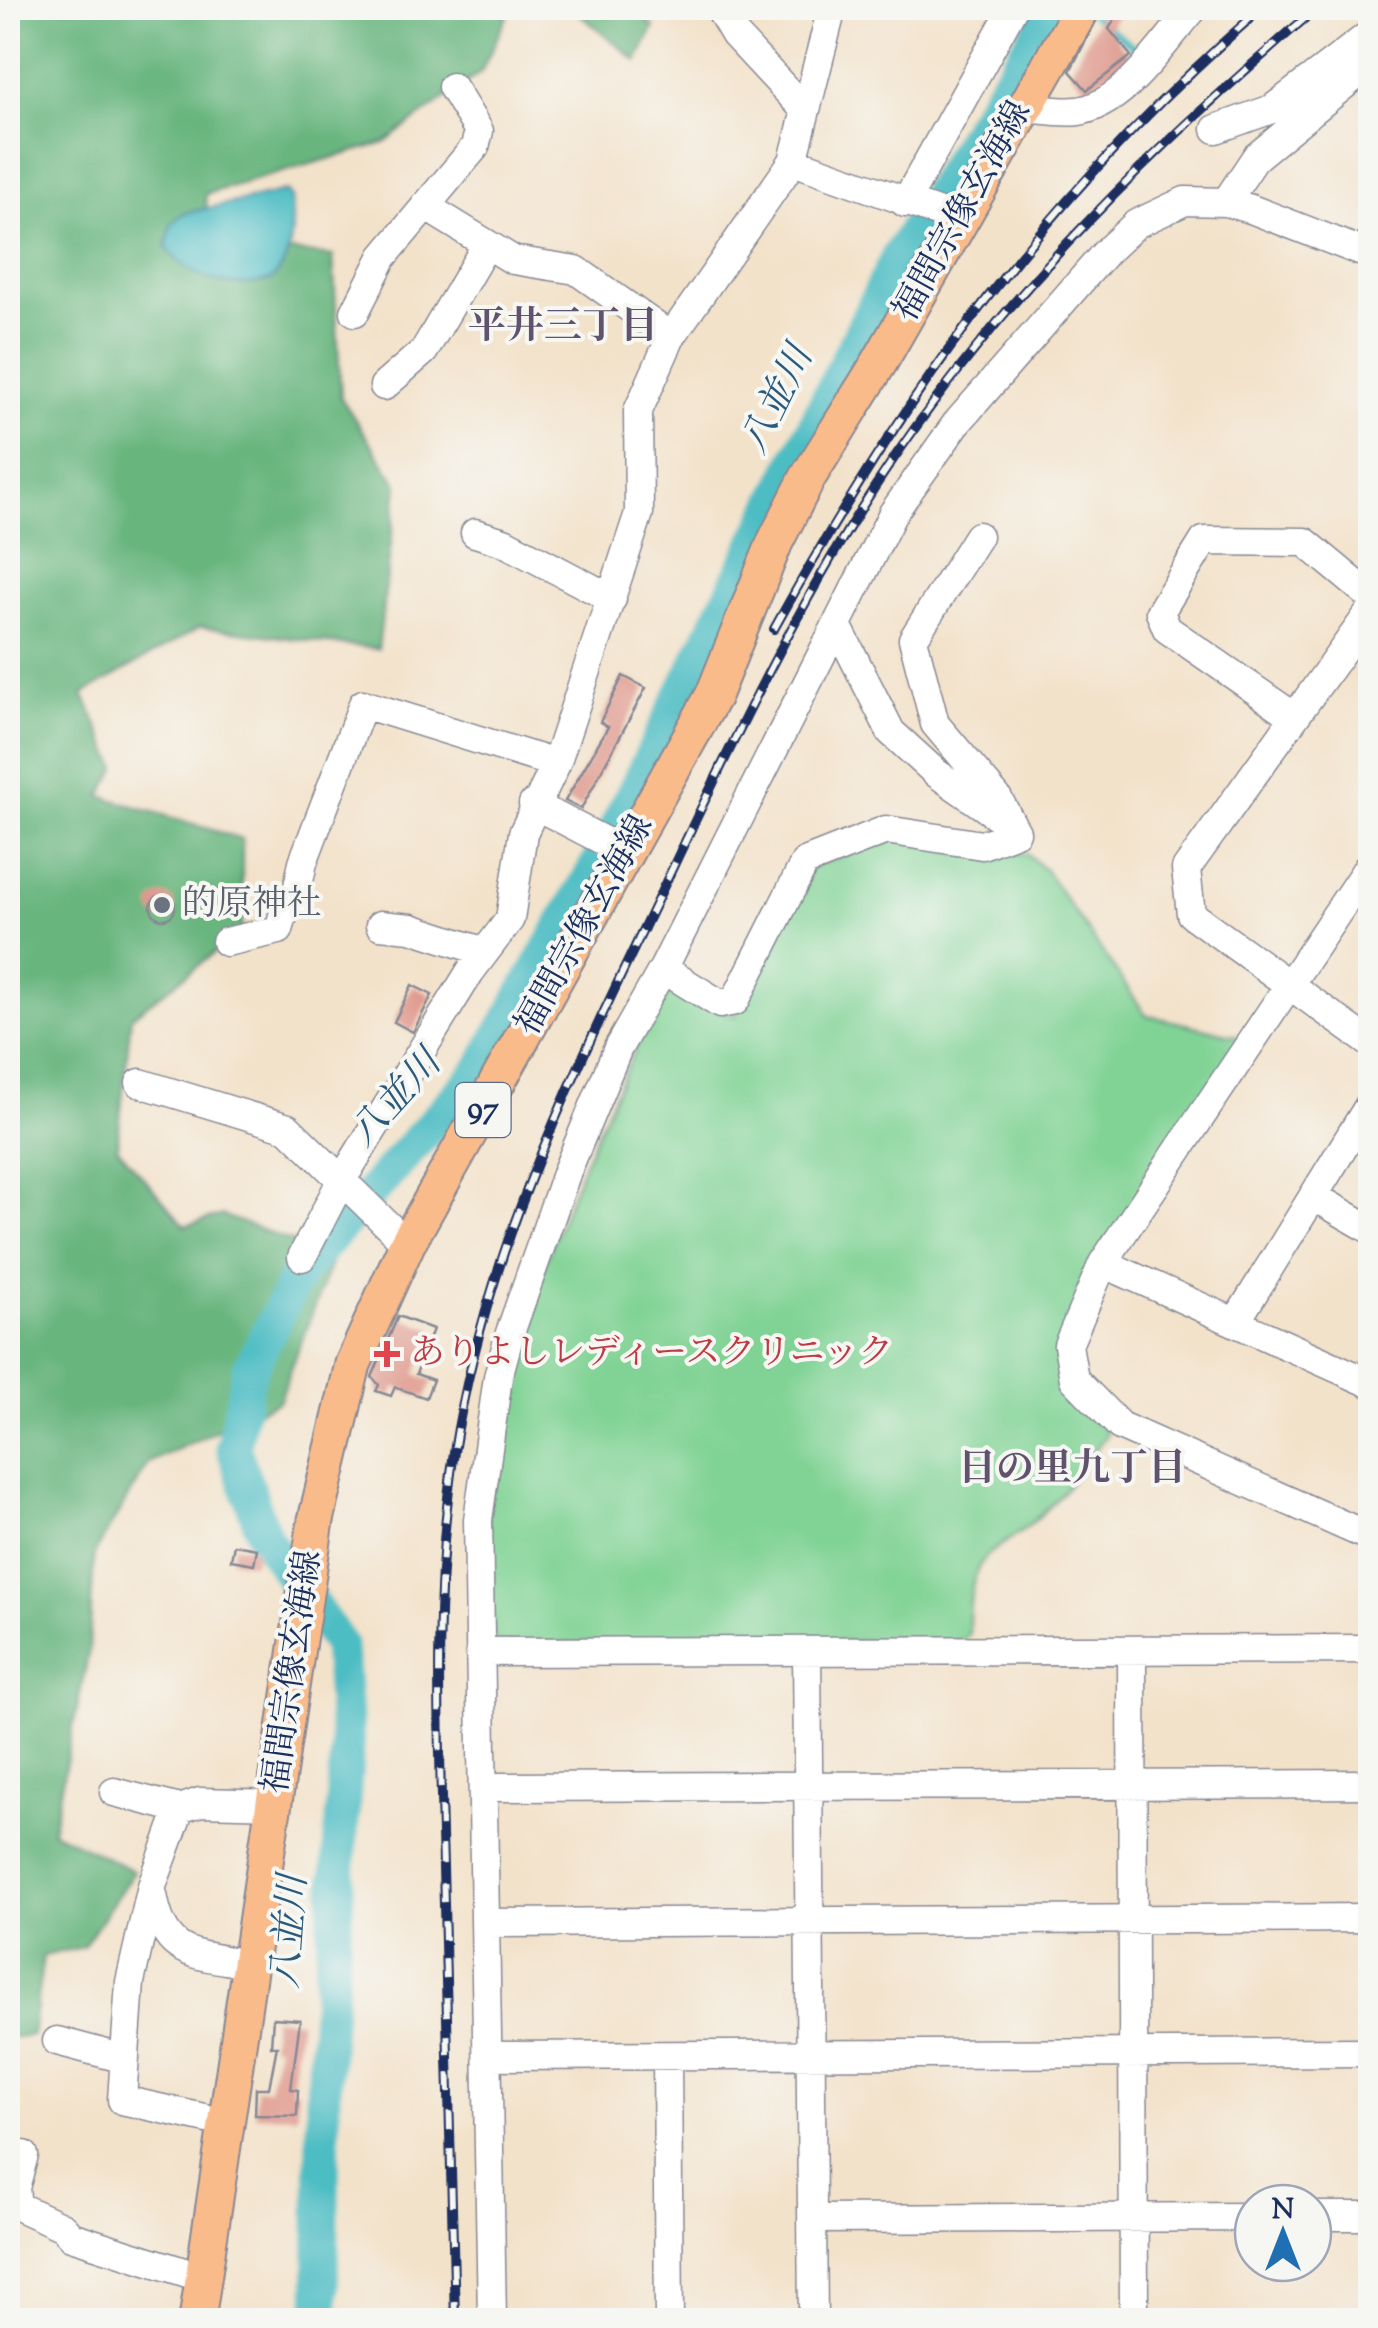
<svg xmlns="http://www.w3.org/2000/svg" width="1378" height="2328" viewBox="0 0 1378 2328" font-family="'Sorts Mill Goudy','Noto Serif JP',serif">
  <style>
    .green { fill: #81d395; stroke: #4e817a; stroke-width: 2.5 }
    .forest { fill: #68b57e; stroke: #42726e; stroke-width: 2.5 }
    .water { fill: #4ebdc4; stroke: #347691; stroke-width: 2.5 }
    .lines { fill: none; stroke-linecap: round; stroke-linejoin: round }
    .stream { stroke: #4ebdc4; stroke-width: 6 }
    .river { stroke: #4ebdc4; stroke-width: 35 }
    .building { fill: #df968a }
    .minor-casing { stroke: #878894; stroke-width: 31 }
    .major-casing { stroke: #878894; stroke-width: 39 }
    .minor { stroke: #fff; stroke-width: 28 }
    .major { stroke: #fabb8b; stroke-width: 35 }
    .rail-casing { stroke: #1b2f5e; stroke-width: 10 }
    .rail { stroke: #f6f6f2; stroke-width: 6; stroke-dasharray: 19; stroke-linecap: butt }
    .worship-dot { fill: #6b7280; stroke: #f6f6f2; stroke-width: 4 }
    .health-dot { fill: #e0444e; stroke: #f6f6f2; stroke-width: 4 }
    .labels { text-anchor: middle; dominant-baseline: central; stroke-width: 8; stroke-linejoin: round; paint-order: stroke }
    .shield { fill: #f6f6f2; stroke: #5d6b8a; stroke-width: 2.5 }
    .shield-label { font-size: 32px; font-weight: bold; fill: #1b2f5e }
    .street-label { font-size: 35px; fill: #1b2f5e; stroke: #f6f6f2 }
    .worship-label { font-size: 35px; fill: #5b616d; stroke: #f6f6f2; text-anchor: start }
    .health-label { font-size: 35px; fill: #be3a42; stroke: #f6f6f2; text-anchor: start }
    .neighbourhood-label { font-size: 38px; font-weight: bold; fill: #60536d; stroke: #f6f6f2 }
    .water-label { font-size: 38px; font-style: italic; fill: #2a5a7d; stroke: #f6f6f2 }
  </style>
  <rect width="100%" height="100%" fill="#f6f6f2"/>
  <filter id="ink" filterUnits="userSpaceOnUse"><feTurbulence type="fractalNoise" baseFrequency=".01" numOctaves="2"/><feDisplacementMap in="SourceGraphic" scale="20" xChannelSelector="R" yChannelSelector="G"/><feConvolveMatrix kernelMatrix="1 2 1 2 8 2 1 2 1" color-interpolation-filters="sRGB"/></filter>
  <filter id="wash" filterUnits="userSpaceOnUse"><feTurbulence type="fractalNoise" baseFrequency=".0048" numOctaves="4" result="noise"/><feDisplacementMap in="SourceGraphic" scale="40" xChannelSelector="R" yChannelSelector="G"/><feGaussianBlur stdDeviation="2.25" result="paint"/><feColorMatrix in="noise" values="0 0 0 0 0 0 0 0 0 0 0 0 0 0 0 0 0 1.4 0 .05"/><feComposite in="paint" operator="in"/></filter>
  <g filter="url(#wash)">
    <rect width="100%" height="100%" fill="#f3e2ca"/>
    <path class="green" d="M899,835l128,19 19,17 100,144 99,23 -183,304 45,92c-19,24 -36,52 -58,73 -56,57 -81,30 -80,127l-6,7 -462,3 -9,-6c-1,-45 -8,-93 -3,-137 19,-184 98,-351 177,-516l12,1 57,30 76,-149z"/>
    <path class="forest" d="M8,8h503l-30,64 -97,71 -179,51 6,48 122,14 8,142 57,87 -20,164 -178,-22 -117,67 34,74 -16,28 141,43v93l-111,85 -14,130 68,79 37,-11 111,42 -54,144 -131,62 -54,91 -5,96 -37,181 82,40 -51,76 -40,9 -11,79 -24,3z
      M572,8h62l20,19 -17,34z"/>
    <path class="water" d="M286,191l5,5c2,27 3,65 -20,84 -39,11 -81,0 -105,-33l6,-24 10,-9z"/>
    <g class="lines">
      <path class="stream" d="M1090,13l47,36"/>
      <path class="river" d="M321,2320l2,-226 24,-347 -7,-102 -75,-107 -32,-91 16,-77 50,-98 181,-201 122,-215 296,-599 155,-249"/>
    </g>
    <g id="blocks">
      <path class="building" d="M1103,8h18l-12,21 22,27 -44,34 -17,-19z
        M623,676l23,12 -65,121 -16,-8 43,-74 -8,-5z
        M151 907a12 12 0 1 1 24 0a12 12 0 1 1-24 0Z
        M412,985l20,10 -19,37 -19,-10z
        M398,1316l35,13 -17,45 17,6 -7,18 -31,-11 -4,9 -15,-5 3,-6 -7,-8z
        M234,1545l23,4 -3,15 -23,-4z
        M273,2018l27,2 -9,69 7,1 -1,26 -42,-1 1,-27h13l8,-42h-6z"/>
    </g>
  </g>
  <g filter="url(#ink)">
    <use href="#blocks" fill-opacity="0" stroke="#878894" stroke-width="2.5"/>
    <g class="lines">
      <defs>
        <path id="minor" d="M719,8l16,27 69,74
          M1022,108c18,1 38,5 56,3 47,-6 86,-70 116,-103
          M1216,129l56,-20 98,-75
          M793,161l169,60
          M1226,202l30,-45 114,-93
          M905,203l108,-195
          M425,206l88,54 63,10 95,67
          M355,312l28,-55 92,-110 4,-16 -27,-44
          M384,386l40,-35 63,-107
          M475,533l29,9 108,57
          M978,536l-65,103 22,85 62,73 19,35
          M1370,612l-184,257 5,45 179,129
          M837,625l54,107 45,41 63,44
          M1293,716l-126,-87 -7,-17 44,-71 101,1 65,54
          M533,804l94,49
          M1370,864l-267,399 -35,82 6,34 46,47 250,111
          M380,925l31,3 74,24
          M226,942l53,-12 6,-21 10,-8 8,-39 60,-158 193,60
          M663,969l57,35 15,-3 70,-139 81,-32 96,15 34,-13
          M140,1083l148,45 119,116
          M1315,1197l55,32
          M302,1257l38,-74 130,-211 40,-53 13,-86 33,-69 83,-251 -1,-102 33,-74 122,-176 39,-153
          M1103,1263l267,120
          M1237,1320l133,-216
          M807,1651l6,669
          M1132,1651l2,669
          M484,1652l886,-3
          M485,1787l885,-3
          M114,1792l66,17 20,-7 74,2
          M180,1809l-28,77 -22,96 -8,118 104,23
          M153,1895c11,63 41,59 96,69
          M487,1923l883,-5
          M57,2041l68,18
          M488,2056l882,-4
          M667,2056l2,264
          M24,2155l-9,33 2,18 46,21 8,9 132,42
          M1313,2216h57
          M813,2219l440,-2
          M492,2320l-14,-800 20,-143 12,-44 57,-162 51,-123 45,-79 230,-456 63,-89 150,-172 30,-28 49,-23 41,1 25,7 119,46"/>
        <path id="major" d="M197,2320l119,-800 37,-156 54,-120 306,-548 62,-154 33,-65 71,-114 203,-355"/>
      </defs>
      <use href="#minor" class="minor-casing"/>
      <use href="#major" class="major-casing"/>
      <use href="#minor" class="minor"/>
      <use href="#major" class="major"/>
      <defs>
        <path id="rail" d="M774,629c136,-246 275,-436 488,-621
          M455,2320c-4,-151 -8,-302 -12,-453 -4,-139 -10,-278 11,-415 29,-186 108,-355 189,-522 67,-140 132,-283 214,-415 122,-197 285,-358 460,-507"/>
      </defs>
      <use href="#rail" class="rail-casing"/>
      <use href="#rail" class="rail"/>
    </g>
  </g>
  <circle class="worship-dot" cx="162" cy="905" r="10"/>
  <path class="health-dot" d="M382 1339h10v10h10v10h-10v10h-10v-10h-10v-10h10z"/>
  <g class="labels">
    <rect class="shield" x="455.5" y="1083" width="55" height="54" rx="8"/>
    <g class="shield-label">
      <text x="483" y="1110">97</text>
    </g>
    <g class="street-label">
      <text transform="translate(964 212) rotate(-61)">福間宗像玄海線</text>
      <text transform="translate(586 926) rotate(-61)">福間宗像玄海線</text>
      <text transform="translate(294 1672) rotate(-82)">福間宗像玄海線</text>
    </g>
    <g class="worship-label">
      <text x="182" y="905">的原神社</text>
    </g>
    <g class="health-label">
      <text x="410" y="1354">ありよしレディースクリニック</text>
    </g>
    <g class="neighbourhood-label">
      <text x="563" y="329">平井三丁目</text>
      <text x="1072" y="1471">日の里九丁目</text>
    </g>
    <g class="water-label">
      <text transform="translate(779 401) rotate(-64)">八並川</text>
      <text transform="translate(397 1100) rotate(-48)">八並川</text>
      <text transform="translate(292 1932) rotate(-86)">八並川</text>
    </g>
  </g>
  <rect width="1378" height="2328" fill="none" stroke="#f6f6f2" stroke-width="40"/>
  <g transform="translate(1283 2233)"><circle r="48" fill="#f6f6f2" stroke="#9ea6b7" stroke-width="2.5"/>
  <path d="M0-8L18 38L0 25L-18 38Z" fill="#1f6fb2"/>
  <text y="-15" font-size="28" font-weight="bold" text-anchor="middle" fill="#1b2f5e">N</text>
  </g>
</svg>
